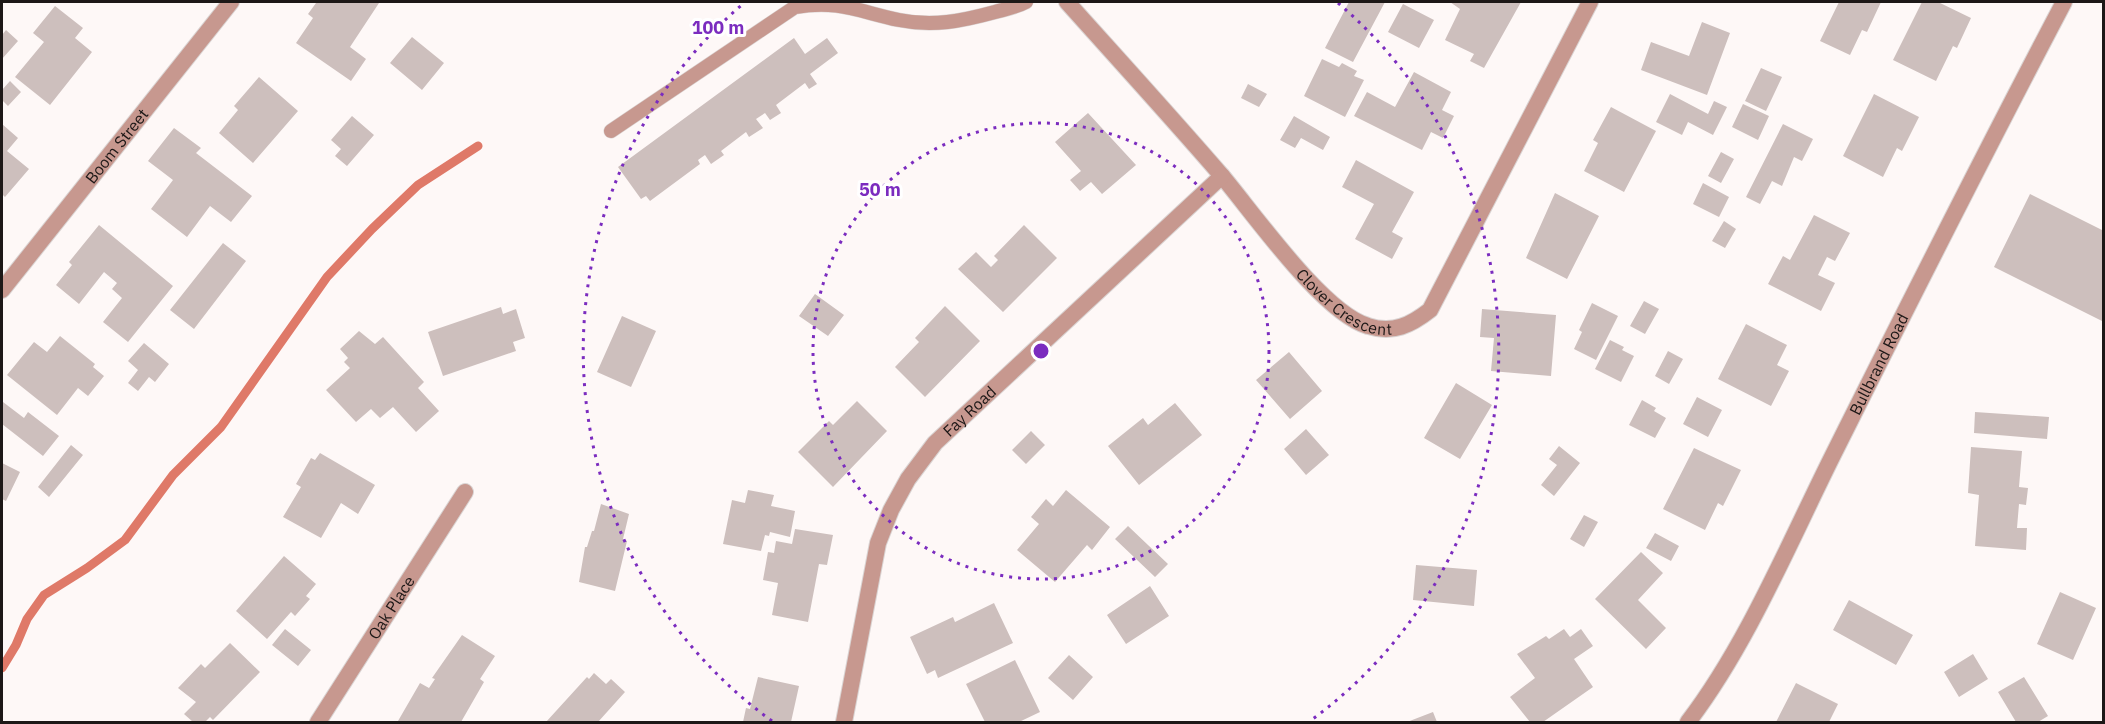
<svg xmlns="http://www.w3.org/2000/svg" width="2105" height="724" viewBox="0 0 2105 724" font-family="'IBM Plex Sans',sans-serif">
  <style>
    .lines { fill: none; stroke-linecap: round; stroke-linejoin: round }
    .stream { stroke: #df7968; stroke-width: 9 }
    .building { fill: #cdbfbd }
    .service-casing { stroke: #dad4d3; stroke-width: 15 }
    .minor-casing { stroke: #dad4d3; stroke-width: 18 }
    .service { stroke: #c7988f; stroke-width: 14 }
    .minor { stroke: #c7988f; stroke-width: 16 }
    .ring { fill: none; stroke: #7b2cbf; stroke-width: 3; stroke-dasharray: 3 6 }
    .labels { text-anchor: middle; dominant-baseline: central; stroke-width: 6; stroke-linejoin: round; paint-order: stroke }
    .street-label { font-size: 16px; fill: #1d1817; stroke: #fff }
    .centre { fill: #7b2cbf; stroke: #fff; stroke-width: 3 }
    .ring-label { font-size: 18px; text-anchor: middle; font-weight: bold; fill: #7b2cbf; stroke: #fff; stroke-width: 6; stroke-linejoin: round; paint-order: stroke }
  </style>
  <rect width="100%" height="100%" fill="#fef8f7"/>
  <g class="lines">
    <path class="stream" d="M2,668l14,-23 11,-26 17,-24 43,-27 38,-28 48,-65 48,-48 106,-150 45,-48 46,-44 60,-39"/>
  </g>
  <path class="building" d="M314,2l65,1 -29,44 16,12 -15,22 -55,-38 17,-25 -5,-4 8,-11z
    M1349,2h36l-32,60 -28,-14z
    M1450,2h71l-37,66 -14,-7 4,-7 -29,-14 15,-31z
    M1839,2h42l-14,30 -5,-2 -12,25 -30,-14z
    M1922,2h16l33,16 -14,30 -4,-2 -17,35 -43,-21z
    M1403,4l31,16 -15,28 -31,-16z
    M55,6l28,22 -8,10 17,14 -42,53 -35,-28 29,-35 -11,-9z
    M1702,22l28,11 -23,62 -66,-25 10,-28 38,14z
    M6,30l12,11 -16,18v-24z
    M412,37l32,26 -22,27 -32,-27z
    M794,38l11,16 22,-16 11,15 -28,21 7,10 -8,5 -4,-6 -29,22 5,8 -11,7 -5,-7 -9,6 7,9 -14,9 -3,-5 -25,19 3,4 -13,9 -6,-9 -7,5 2,4 -50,37 -4,-5 -5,3 -23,-32z
    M1322,59l17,8 3,-4 15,8 -3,5 10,4 -19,37 -41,-21z
    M1761,68l21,9 -16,34 -21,-10z
    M1414,72l37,20 -9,18 12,6 -11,22 -12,-6 -9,18 -68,-34 13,-24 28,15z
    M259,77l39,34 -45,52 -34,-30 19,-23 -4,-4z
    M10,81l11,11 -13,14 -6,-6v-10z
    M1248,84l19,10 -8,13 -18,-9z
    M1670,94l38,20 6,-13 13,6 -14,28 -25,-13 -6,13 -26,-13z
    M1874,94l45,23 -17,34 -5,-3 -14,29 -40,-21z
    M1743,104l26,12 -11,24 -26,-13z
    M1611,107l45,24 -32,61 -40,-21 14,-28 -5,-3z
    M1088,113l48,52 -34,29 -11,-12 -11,9 -10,-11 11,-9 -26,-29z
    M352,116l22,19 -27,31 -12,-10 6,-7 -10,-9z
    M1294,116l36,21 -7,13 -22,-12 -6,10 -15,-8z
    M2,124l16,14 -11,13 22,18 -24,28 -3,-3z
    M1783,124l30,15 -11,22 -8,-4 -12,29 -10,-5 -12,23 -14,-7z
    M174,128l27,20 -5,5 56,43 -21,26 -21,-16 -23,31 -36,-28 22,-29 -25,-19z
    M1721,152l13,7 -13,24 -13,-7z
    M1356,160l58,32 -22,40 11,6 -11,21 -37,-20 19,-35 -32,-17z
    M1703,183l26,14 -10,20 -26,-13z
    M1555,193l44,23 -32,63 -41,-21z
    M2030,194l74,37v91l-110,-55z
    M1814,215l36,18 -15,28 -8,-4 -9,18 17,8 -14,28 -53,-27 15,-28 7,4z
    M1724,221l12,8 -11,19 -13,-7z
    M99,225l74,61 -45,56 -25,-20 19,-24 -10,-9 5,-6 -13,-11 -25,32 -23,-19 16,-20 -3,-3z
    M1024,225l33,33 -54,54 -45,-43 18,-17 15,15 7,-7 -4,-4z
    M223,243l23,18 -52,68 -24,-19z
    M815,294l29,21 -16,21 -29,-20z
    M1644,301l15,8 -14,25 -15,-8z
    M1592,303l26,13 -22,44 -22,-11 8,-17 -3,-2z
    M945,306l35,35 -55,56 -30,-30 24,-25 -4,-4z
    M501,307l2,7 13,-5 9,29 -12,4 3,9 -73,25 -15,-44z
    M1482,309l74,6 -5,61 -60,-5 3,-33 -14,-1z
    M622,316l34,15 -25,56 -34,-15z
    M1746,324l41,21 -10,20 12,6 -18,35 -53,-27z
    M359,331l16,13 8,-7 41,45 -6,6 21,23 -23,21 -23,-25 -13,11 -9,-9 -15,13 -30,-32 24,-22 -6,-6 4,-4 -8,-9z
    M60,336l35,28 -2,3 11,9 -16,20 -10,-8 -21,27 -50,-40 27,-33 13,10z
    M1610,340l14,7 -2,3 12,6 -13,26 -26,-13z
    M144,343l25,21 -14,18 -6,-5 -11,14 -10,-8 10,-13 -10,-9z
    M1668,351l15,8 -14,25 -14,-8z
    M1289,352l33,39 -32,28 -34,-39z
    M1456,383l36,22 -32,54 -36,-21z
    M1697,397l25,13 -14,27 -25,-13z
    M1642,400l14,8 -2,3 12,7 -11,20 -26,-13z
    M857,401l30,30 -54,56 -35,-35 31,-31 4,4z
    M3,402l21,16 4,-6 31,24 -16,20 -41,-32z
    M1175,403l27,32 -63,50 -31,-39 35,-28 5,7z
    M1975,412l74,5 -2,22 -73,-6z
    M1306,429l23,26 -23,20 -22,-26z
    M1031,431l14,14 -19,19 -14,-14z
    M71,445l12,10 -34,42 -11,-10z
    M1559,446l21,17 -26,33 -13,-11 16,-20 -8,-6z
    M1971,447l51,4 -3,36 9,1 -2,17 -7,-1 -2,24h10l-1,22 -51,-4 4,-51 -11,-2z
    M1694,448l47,22 -18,36 -5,-3 -13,27 -42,-21z
    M320,453l55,32 -17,29 -17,-11 -20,35 -38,-21 18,-30 -5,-3 15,-26 4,2z
    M2,463l18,9 -14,29 -4,-2z
    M748,490l26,5 -3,11 24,5 -5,26 -20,-5 -1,4 -4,-1 -4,16 -38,-7 9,-44 13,3z
    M1066,490l44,37 -18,23 -5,-5 -32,37 -38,-32 22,-26 -8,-7 15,-18 7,7z
    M601,504l28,10 -6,25 4,2 -12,50 -36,-9 6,-35h2l5,-16h2z
    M1584,515l14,7 -14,25 -14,-8z
    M1128,526l40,38 -13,13 -40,-38z
    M795,529l38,6 -6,30 -8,-1 -11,58 -36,-7 6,-32 -15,-3 5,-28 6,1 2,-12 16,3z
    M1655,533l24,13 -8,15 -25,-13z
    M1641,552l22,21 -25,27 28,28 -20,21 -51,-50z
    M284,556l32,28 -10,12 4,3 -15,17 -4,-4 -24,27 -31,-28z
    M1416,565l61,5 -3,36 -61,-6z
    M1150,586l19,30 -43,28 -19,-29z
    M2060,592l36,16 -23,52 -36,-16z
    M1849,600l64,35 -17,30 -63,-35z
    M994,603l19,40 -75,35 -3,-8 -8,4 -17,-37 43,-20 2,5z
    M285,629l26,21 -13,16 -26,-21z
    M1564,629l6,8 11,-8 12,17 -19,13 19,28 -50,35h-13l-20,-25 25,-19 -18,-24 29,-18 3,3z
    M462,635l33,21 -15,23 4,3 -23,40 -63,-1 22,-38 9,5 6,-9 -3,-1z
    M230,643l30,29 -47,48 -3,-3 -5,5h-12l-9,-8 12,-12 -18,-14 23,-24 4,4z
    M1973,654l15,25 -29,18 -15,-25z
    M1069,655l24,22 -20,23 -25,-22z
    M1015,660l25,52 -21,10h-34l-19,-38z
    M594,673l12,11 5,-5 14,13 -27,30h-52l41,-45 2,2z
    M758,677l41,9 -8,36h-48l3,-14 4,1z
    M2024,677l24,39 -10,6h-22l-18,-30z
    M1796,683l42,21 -9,18h-53z
    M1433,712l4,10h-30z"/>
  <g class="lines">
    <defs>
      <path id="service" d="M611,131l184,-124c44,-7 62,4 104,13 34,7 63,1 96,-8 11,-3 22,-5 31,-10"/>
      <g id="minor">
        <path id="s1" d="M1067,2c52,58 104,115 155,174 32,38 101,137 146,150 25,8 43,-1 62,-16l160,-308"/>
        <path id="s2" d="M2,290l229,-288"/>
        <path id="s3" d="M318,722l147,-230"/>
        <path id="s4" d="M844,722l34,-179 13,-33 17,-31 27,-36 287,-267"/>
        <path id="s5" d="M1688,722c59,-77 101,-179 145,-267 76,-152 152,-303 231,-453"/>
      </g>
    </defs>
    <use href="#service" class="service-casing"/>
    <use href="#minor" class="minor-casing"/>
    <use href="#service" class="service"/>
    <use href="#minor" class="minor"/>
  </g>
  <g class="ring">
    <circle cx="1041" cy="351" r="228"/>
    <path d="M772 721A457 457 0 0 1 744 3M1338 3A457 457 0 0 1 1310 721"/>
  </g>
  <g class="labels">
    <g class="street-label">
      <text stroke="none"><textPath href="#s2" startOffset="184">Boom Street</textPath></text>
      <text stroke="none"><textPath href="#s1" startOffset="412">Clover Crescent</textPath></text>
      <text stroke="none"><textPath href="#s5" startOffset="406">Bullbrand Road</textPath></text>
      <text stroke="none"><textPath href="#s4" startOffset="345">Fay Road</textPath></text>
      <text stroke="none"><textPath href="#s3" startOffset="136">Oak Place</textPath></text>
    </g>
  </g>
  <circle cx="1041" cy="351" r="9" class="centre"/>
  <g class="ring-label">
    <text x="718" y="34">100 m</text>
    <text x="880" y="196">50 m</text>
  </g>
  <rect width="2105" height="724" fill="none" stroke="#1d1817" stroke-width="6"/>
</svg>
